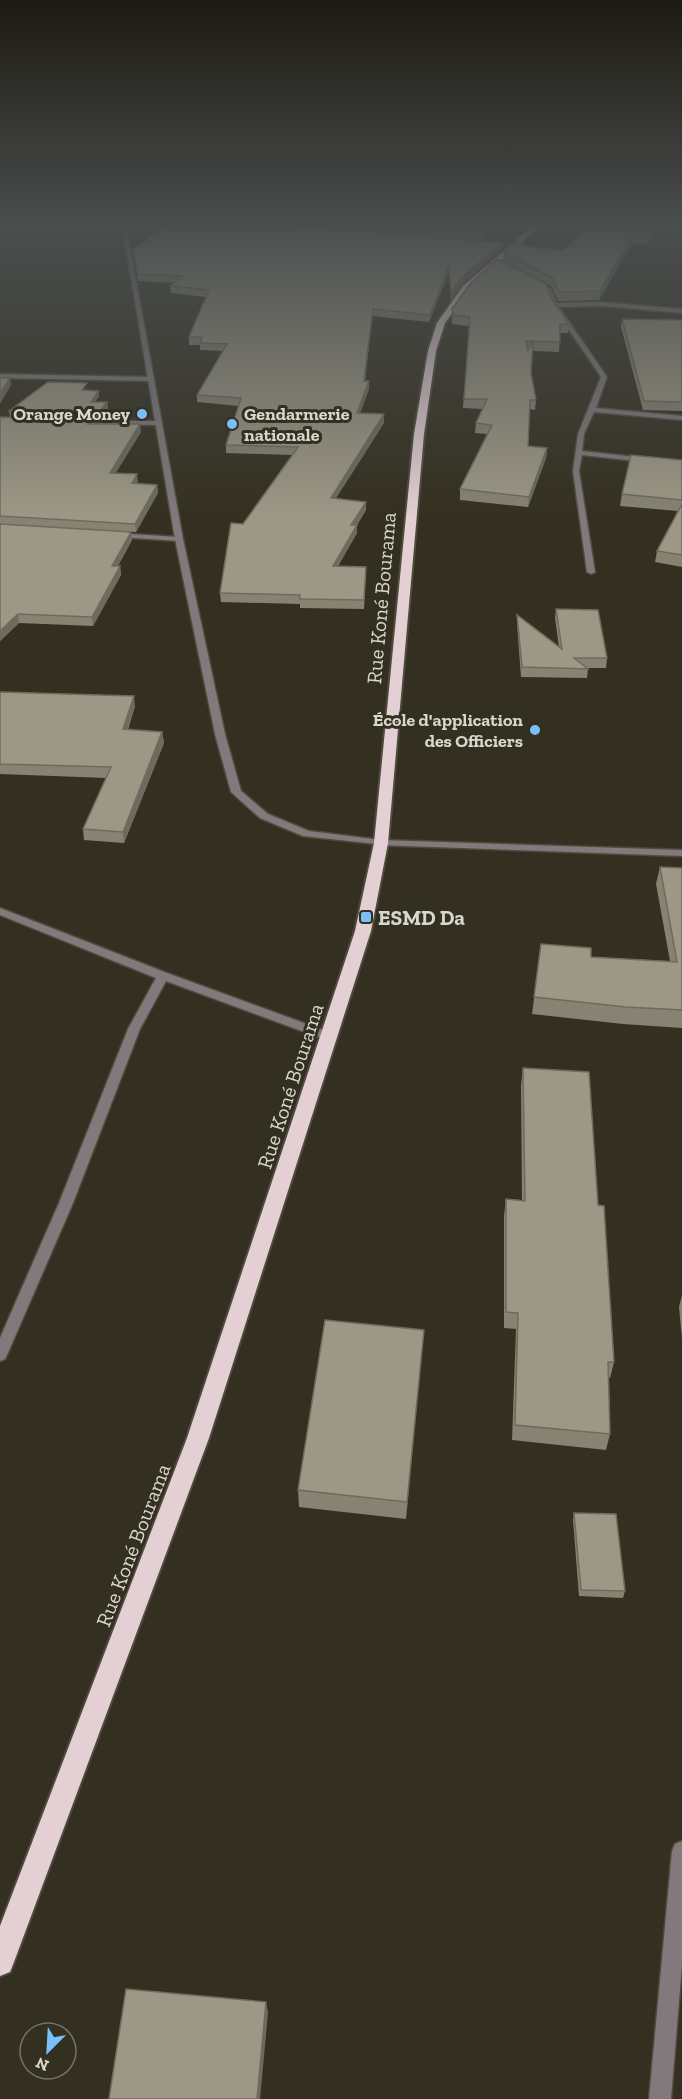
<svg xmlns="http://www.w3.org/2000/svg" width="682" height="2099" viewBox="0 0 682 2099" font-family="'Zilla Slab',serif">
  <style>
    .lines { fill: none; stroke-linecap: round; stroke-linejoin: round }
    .service-casing { stroke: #4e4b3d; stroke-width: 3 }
    .minor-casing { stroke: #4e4b3d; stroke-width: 3 }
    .tertiary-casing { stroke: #4e4b3d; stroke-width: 3 }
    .trunk-casing { stroke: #4e4b3d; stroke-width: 4 }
    .service { fill: #81797b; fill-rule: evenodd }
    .minor { fill: #81797b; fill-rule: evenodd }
    .tertiary { fill: #81797b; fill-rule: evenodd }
    .trunk { fill: #e4d0d4; fill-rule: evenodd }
    .wall { fill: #878373 }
    .shaded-wall { fill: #6e6a5e }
    .building { fill: #9d9886; stroke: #6e6a5e; stroke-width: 1.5; fill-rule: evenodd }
    .poi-dot { fill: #79bff8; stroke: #343021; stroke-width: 2 }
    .labels { text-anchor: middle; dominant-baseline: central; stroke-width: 6; stroke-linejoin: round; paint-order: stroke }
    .far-poi-label { font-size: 18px; font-weight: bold; fill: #d8d6cd; stroke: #343021; text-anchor: end }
    .street-label { font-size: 21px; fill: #d8d6cd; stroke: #343021 }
    .poi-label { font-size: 21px; font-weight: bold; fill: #d8d6cd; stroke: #343021; text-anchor: start }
  </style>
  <rect width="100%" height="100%" fill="#343021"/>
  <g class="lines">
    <defs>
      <path id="service" d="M677,225h5v1h-5z
        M532,281l19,8 6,14 44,-1 81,7v4l-81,-7 -42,1 48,70 -11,31 86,8v4l-88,-8 -10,22 -2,17 63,7 3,2 -3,2 -63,-7 -3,16 16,101 -4,2 -4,-2 -14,-101 5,-37 23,-57 -49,-72 -5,-14 -15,-8z
        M682,1841v123l-11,135h-22l23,-248 3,-7z"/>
      <path id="minor" d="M485,242l29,2 2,1 -2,1 -27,-2z
        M0,374l150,3 3,2 -3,2 -150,-3z
        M74,421h85l3,2 -3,2 -83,-1 -3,-2z
        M114,533l65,4 4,2 -4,2 -62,-4h-3z
        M381,840l301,10v6l-305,-11v-4z
        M0,908l167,65 167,61 2,3 -6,4 -4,-1 -160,-59 -26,48 -67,174 -66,152 -2,4 -5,2v-23l59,-135 69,-174 28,-51 -156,-63z"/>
      <path id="tertiary" d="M122,225h4l57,314 42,195 16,57 27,23 41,17 72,9 4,1v4l-82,-9 -43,-18 -29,-26 -16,-58 -40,-195z"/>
      <path id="trunk" d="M534,225h6l-71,65 -24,33 -9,28 -12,83 -36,409 -17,88 -162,507 -195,524 -4,10 -10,4v-50l187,-488 168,-507 19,-88 40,-409 14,-83 9,-28 26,-37z"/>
    </defs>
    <use href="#service" class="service-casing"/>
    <use href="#minor" class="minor-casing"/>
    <use href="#tertiary" class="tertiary-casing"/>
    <use href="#trunk" class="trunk-casing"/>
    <use href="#service" class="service"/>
    <use href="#minor" class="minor"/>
    <use href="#tertiary" class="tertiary"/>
    <use href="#trunk" class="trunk"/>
  </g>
  <path class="wall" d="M0,225h66l-3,3 -63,-2z
    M167,225h325l-12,15 -125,-10 147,19 -40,35 -11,16 -2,-28 -20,50 -57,-6 -7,65h4v8l-9,24 24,1v9l-48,75 30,4v8l-9,15v8l-19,33 28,1 -2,42 -64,-1v-4l-79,-2 -1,-9 23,-69 50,-69 -67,-2v-8l13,-39 -42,-4v-7l26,-44 -23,-1v-5h-11v-8l17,-40 -35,-4 -1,-7 5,-3 -37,-2 -4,-25 -1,-6z
    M666,225l-21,19 -13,-1 -33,57 -41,1 -6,-14 -49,-25 1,-9 24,-6 36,3z
    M551,298l18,26 -1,9h-8l-1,19 -26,-1 -2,22 5,27 -1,10 -5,-1 -2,37 19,2 -1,10 -18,49 -68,-7v-11l27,-55 -12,-1 1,-10 7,-14 -20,-1 6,-82 -17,-2v-15z
    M622,319l60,1v91l-39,-1 -22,-83z
    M87,389v1l12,6 -4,6h12l1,6 -8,10 -90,-1 -1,-6z
    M0,417l92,2 1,5 48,8 -26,41 23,10 -1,1 20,1 1,8 -22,39 -23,-1 18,1 1,8 -14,26h2l1,9 -28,51 -74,-3 -19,18z
    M682,460v107l-27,-5 2,-11 21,-40 -58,-5 2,-12z
    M556,609l51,49 -1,10h-19l1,1 -1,9 -66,-1 -4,-53v-9l42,32 -4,-29z
    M0,692l135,14 -7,24 34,2 2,11 -40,100 -40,-3 -1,-11 23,-51 -106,-4z
    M660,867l22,1v160l-59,-4 -91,-10 9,-70 50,13 79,4 -14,-77z
    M523,1068l75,137 16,157 -4,16h-1l1,56 -4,16 -94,-10 4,-111 -12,-1v-112l2,-17 16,1 -1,-115z
    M682,1295v44l-3,-32z
    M422,1348l-16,171 -107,-12 -1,-17z
    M574,1513l51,78 -2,7 -44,-2 -6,-76z"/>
  <path class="shaded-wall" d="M487,225h5l-12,15v-7z
    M659,225h7l-21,19 1,-8z
    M633,235l-1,8 -33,57 1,-9z
    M503,243l-1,6 -40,35 -11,16v-7l11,-16z
    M449,265v7l-20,50 1,-7z
    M373,309l-1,7 -8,73v-8z
    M10,378l1,7 -11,19v-10z
    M369,381v8l-12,32v-8z
    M99,391v5l-8,11v-5z
    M107,402l1,6 -8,10 -1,-6z
    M384,414v9l-53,83v-8z
    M140,424l1,8 -30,49 -1,-8z
    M547,448l-1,10 -18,49 1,-10z
    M137,474l1,9 -6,9v-9z
    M157,485l1,8 -22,39 -1,-8z
    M366,502v8l-15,24v-9z
    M357,525v8l-24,42v-9z
    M131,532l1,8 -19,34 -1,-8z
    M120,566l1,9 -28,51 -1,-9z
    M18,614l1,9 -19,18v-10z
    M134,696l1,10 -11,34 -1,-11z
    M162,732l2,11 -40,100 -1,-11z
    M424,1330l-2,18 -16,171 1,-17z
    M266,2002l2,11 -8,86h-3z"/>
  <path class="building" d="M167,225h125l211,18 -41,34 -11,16 -2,-28 -19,50 -57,-6 -9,72h5l-12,32 27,1 -53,84 35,4 -15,23h6l-24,41 33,1 -2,33 -64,-1v-4l-80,-2 11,-70 12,1 55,-77 -72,-2 15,-47 -44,-3 30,-51 -27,-1 2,-6h-13l20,-47 -39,-4 13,-10 -45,-2 -5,-24z
    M369,225h118l-7,8z
    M591,225h68l-13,11 -13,-1 -33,56 -41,1 -6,-14 -49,-25 12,-11 12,5 36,3z
    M497,259l49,25 5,14 18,26h-9v18l-27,-1 -2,32 5,27h-6l-2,46 19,2 -18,49 -69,-8 32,-64 -16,-2 11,-24h-23l6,-82 -17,-2 -1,-6 19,-26zM526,341h6l-4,9z
    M622,319l60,1v82l-38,-1z
    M0,378h10l-10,16z
    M48,382l39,1 -5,7 17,1 -8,11h16l-8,10 -90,-1z
    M0,417l92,2 -4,5h52l-30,49 27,1 -5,9 25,2 -22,39 -135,-8z
    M631,455l51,5v40l-60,-6z
    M682,504v51l-25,-4z
    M0,524l131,8 -19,34h8l-28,51 -74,-3 -18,17z
    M556,609l42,1 9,48h-33l14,11 -66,-2 -5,-52 45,34z
    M0,692l134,4 -11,33 39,3 -39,100 -40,-3 28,-62 -111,-3z
    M660,867l22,1v142l-56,-3 -92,-10 7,-53 50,4v9l86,5z
    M523,1068l66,4 9,133 6,1 10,156h-6l2,72 -95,-9 3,-112 -12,-1v-113l19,2z
    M325,1320l99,10 -17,172 -109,-12z
    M574,1513l42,1 9,77 -44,-1z
    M126,1989l140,13 -9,97h-148z"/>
  <linearGradient id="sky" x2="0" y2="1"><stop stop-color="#1d1a12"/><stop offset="0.43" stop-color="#4a4e4e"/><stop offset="1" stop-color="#4a4e4e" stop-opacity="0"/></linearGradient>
  <rect width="682" height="518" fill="url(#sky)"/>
  <g class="poi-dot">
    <circle cx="142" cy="414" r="6"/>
    <circle cx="232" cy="424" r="6"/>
    <circle cx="535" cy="730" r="6"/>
    <rect x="360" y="911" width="12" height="12" rx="3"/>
  </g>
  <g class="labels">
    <g class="far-poi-label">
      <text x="130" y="414">Orange Money</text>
      <text x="244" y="414" text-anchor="start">Gendarmerie<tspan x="244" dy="21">nationale</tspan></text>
      <text x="523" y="720">École d'application<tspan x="523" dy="21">des Officiers</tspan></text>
    </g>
    <g class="street-label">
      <text transform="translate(381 598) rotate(-85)">Rue Koné Bourama</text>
      <text transform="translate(290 1086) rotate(-72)">Rue Koné Bourama</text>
      <text transform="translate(133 1545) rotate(-69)">Rue Koné Bourama</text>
    </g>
    <g class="poi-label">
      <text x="378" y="917">ESMD Da</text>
    </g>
  </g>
  <g transform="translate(48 2051) rotate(204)"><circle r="28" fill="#343021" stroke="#767266" stroke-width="1.5"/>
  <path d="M0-4.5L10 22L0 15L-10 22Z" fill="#79bff8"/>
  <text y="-9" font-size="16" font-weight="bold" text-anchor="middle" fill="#d8d6cd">N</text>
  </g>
</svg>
